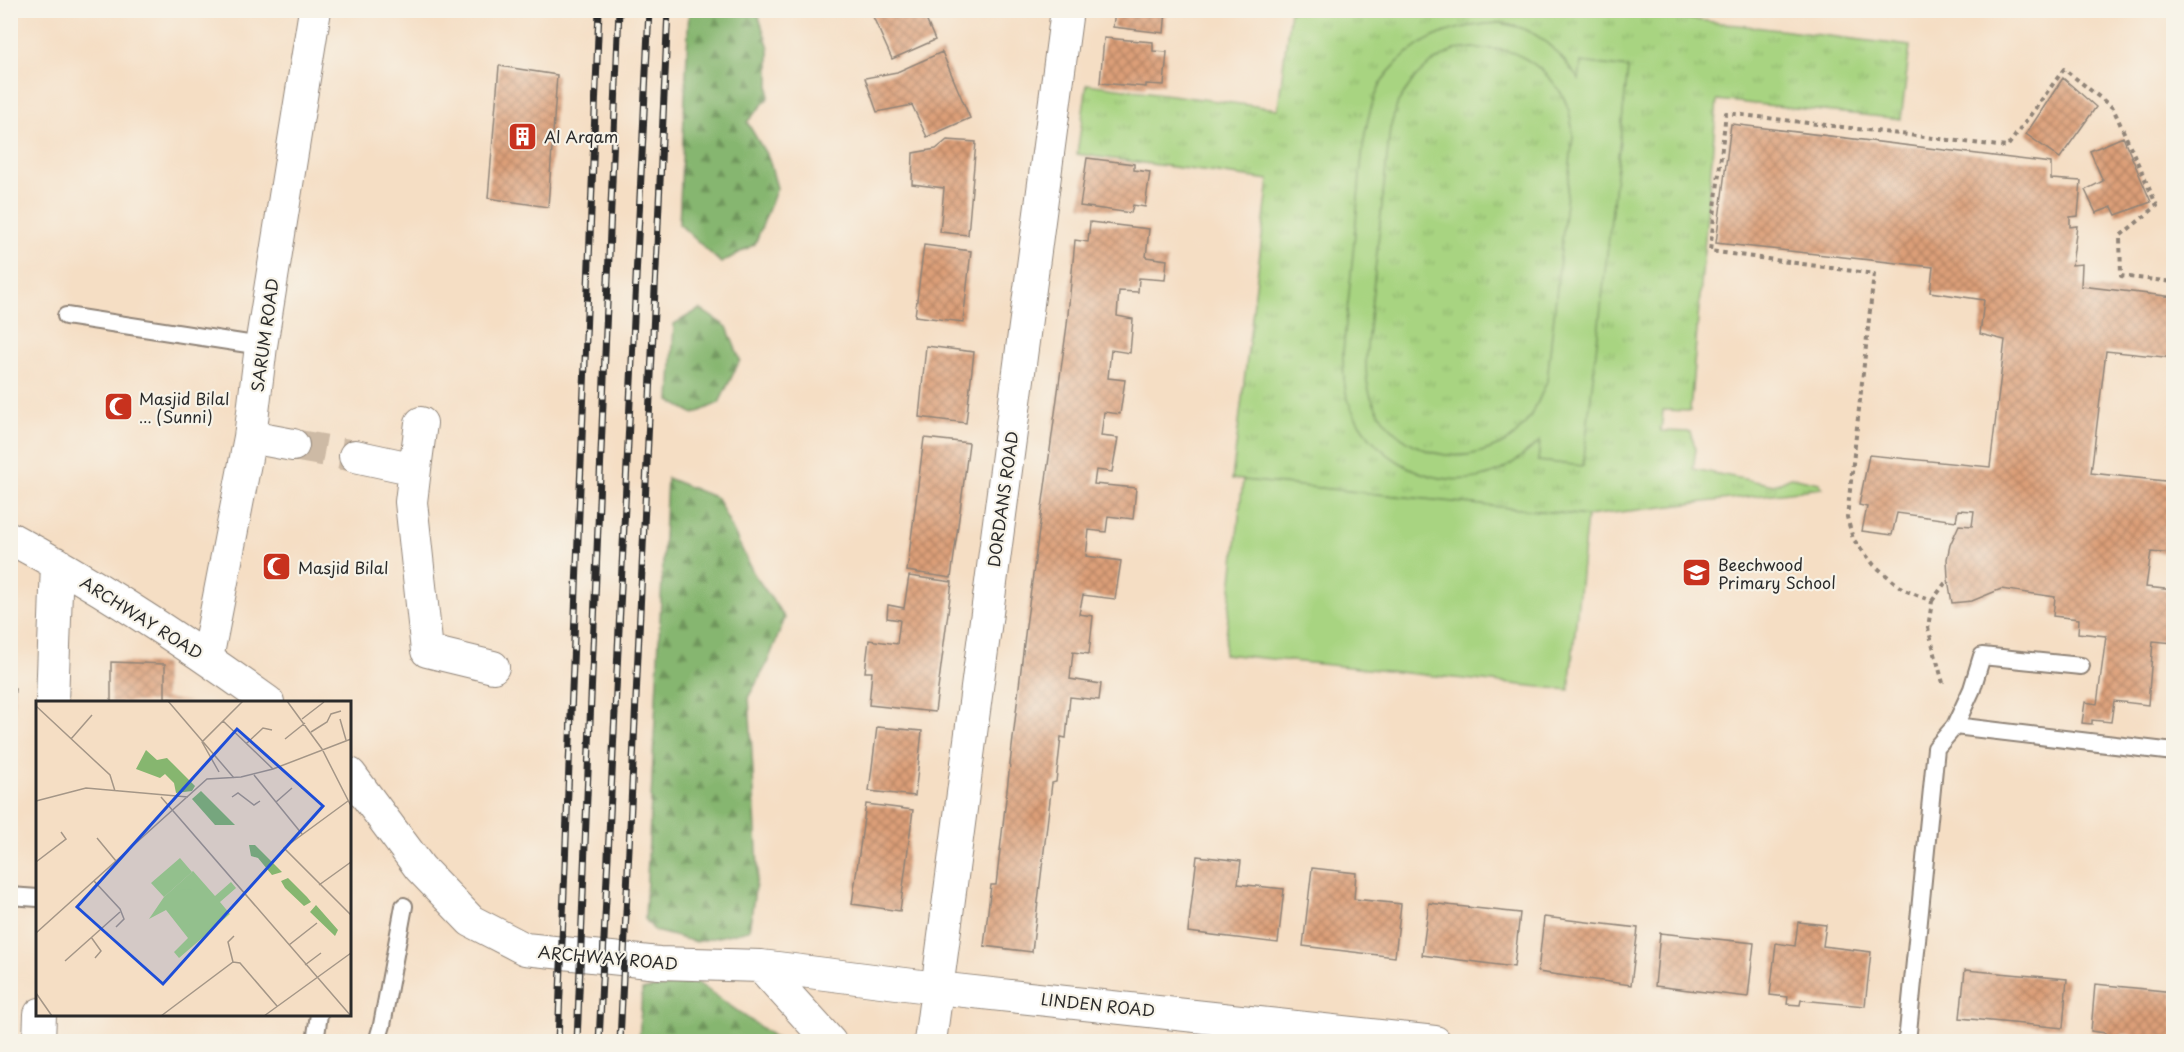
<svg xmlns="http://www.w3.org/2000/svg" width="2184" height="1052" viewBox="0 0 2184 1052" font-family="'Playpen Sans',sans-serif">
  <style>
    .grass { fill: url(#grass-tufts); stroke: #6a8056; stroke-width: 1.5 }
    .forest { fill: url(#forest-firs); stroke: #58704d; stroke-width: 1.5 }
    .pitch { fill: #a8d481; stroke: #6a8056; stroke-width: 1.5; fill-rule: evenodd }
    .building { fill: url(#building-cross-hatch) }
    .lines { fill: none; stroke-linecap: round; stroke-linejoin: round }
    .street-tunnel { stroke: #cdbaa5; stroke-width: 32; stroke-dasharray: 32 16; stroke-linecap: butt }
    .lane-casing { stroke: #908478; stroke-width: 20 }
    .street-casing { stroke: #908478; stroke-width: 34 }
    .path { stroke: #908478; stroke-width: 4; stroke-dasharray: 4.5 4.5; stroke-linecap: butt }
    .lane { stroke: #fff; stroke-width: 16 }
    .street { stroke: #fff; stroke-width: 32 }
    .rail-casing { stroke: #2b2b2b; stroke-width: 7 }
    .rail { stroke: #f7f3e8; stroke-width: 4.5; stroke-dasharray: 14; stroke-linecap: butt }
    .labels { text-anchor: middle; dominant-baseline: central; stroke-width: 4.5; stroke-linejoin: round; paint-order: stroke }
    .poi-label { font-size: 16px; fill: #2b2b2b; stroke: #f7f3e8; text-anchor: start }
    .street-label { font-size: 16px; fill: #2b2b2b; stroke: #f7f3e8 }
    .inset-road { fill: none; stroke: #a49687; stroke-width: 1.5 }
    .view { fill: #1d4ed8; fill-opacity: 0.15; stroke: #1d4ed8; stroke-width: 3 }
    .inset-edge { fill: none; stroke: #2b2b2b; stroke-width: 3 }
  </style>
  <defs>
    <pattern id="grass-tufts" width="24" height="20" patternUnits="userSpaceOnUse" patternTransform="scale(1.5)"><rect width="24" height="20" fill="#a8d481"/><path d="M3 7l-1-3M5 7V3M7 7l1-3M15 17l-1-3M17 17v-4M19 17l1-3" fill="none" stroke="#91b670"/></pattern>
    <pattern id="forest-firs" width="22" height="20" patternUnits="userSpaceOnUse" patternTransform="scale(1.5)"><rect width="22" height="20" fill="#86b66f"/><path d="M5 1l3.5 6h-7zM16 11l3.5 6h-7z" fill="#6e945b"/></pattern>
    <pattern id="building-cross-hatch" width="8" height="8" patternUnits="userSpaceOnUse" patternTransform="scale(1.5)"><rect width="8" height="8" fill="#dc9f78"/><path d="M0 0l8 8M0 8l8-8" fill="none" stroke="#b38263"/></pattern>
  </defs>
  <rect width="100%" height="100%" fill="#f7f3e8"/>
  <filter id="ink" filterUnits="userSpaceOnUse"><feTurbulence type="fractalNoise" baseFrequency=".0167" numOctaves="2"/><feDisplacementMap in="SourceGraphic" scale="12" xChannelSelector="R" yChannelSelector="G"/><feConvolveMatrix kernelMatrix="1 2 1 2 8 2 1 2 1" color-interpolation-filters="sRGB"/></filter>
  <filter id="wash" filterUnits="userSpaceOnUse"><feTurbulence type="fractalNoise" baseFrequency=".008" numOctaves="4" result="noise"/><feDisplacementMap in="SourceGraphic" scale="24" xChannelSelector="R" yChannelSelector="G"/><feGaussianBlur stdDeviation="1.35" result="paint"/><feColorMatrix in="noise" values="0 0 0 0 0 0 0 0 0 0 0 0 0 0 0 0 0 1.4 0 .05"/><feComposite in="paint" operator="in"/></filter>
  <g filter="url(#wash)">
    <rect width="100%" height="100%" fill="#f5dec4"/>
    <path class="grass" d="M1615,10l295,36 -9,73 -184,-19 -27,311 -27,-1 -2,21 29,1 6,17 -3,20 81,16 17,-8 28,6 4,5 -236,28 -355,-37 37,-299 -192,-26 10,-70 191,25 12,-98z"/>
    <path class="forest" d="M689,11h68l12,37v49l-22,25 22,37 8,29 -22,56 -34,19 -42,-39z
      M700,309l27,18 13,33 -21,43 -25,11 -24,-13 4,-77z
      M667,478l50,20 37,76 31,44 -19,48 -17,30 9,174 -9,60 -53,12 -41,-11 -10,-12z
      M695,981l85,60h-141l3,-51z"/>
    <path class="pitch" d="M1500,23c8,2 17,3 24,6 23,9 41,31 55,51l2,-18 47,6 -45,398 -45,-5 2,-20c-13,11 -26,23 -41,30 -60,27 -133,-13 -152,-74 -4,-15 -4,-30 -4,-45 5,-48 10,-95 14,-142 4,-39 5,-99 28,-133 3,-5 8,-9 12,-14 29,-30 64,-38 103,-40zM1474,48c10,1 20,1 29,2 28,6 56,31 65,58 3,9 4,19 5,28l-26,245c-8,19 -15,37 -30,52 -9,10 -24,15 -36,19 -45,13 -93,-12 -110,-55 -5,-13 -5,-27 -5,-41l24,-227 8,-27 15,-22 18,-17 23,-13z
      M1243,480l344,36 -18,174 -345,-36z"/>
    <g id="blocks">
      <path class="building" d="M870,10h52l13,30 -43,19z
        M1115,10h51l-2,23 -51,-6z
        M1104,38l49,4v9l14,1 -3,33 -18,-1v3l-46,-4z
        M942,52l28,66 -43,19 -15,-32 -35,7 -12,-34 32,-6z
        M499,66l58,9 -9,132 -60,-9z
        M2063,78l33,29 -36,51 -34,-24z
        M1731,124l320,39v16l30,2 -3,35 -8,1v10l7,-1 -5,39 10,-1 -1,22 93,11v61l-68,-7 -15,122 83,9v72l-23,-2 -5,35 28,3v53l-21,-2 -5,64 -34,-4 -3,21 -19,-2v4l-10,-1 3,-21 12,2 9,-68 -28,-3 1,-14 -26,-3 2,-19 -54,-8 -29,12 -20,2 -4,-24 -1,-20 3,-14 9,-20 13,1 2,-15 -16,-1 -2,11 -59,-8 -5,22 -30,-4 5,-24 -8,-2 10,-50 121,12 15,-127 -25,-6 4,-34 -54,-8 3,-25 -217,-24z
        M2123,137l28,65 -35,13 -4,-8 -16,6 -11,-23 18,-9 -13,-30z
        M947,140l29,2 -8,93 -28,-3 4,-44 -32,-4 1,-31 23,-4z
        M1087,158l47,6v6l16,2 -5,35 -12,-2 -2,8 -51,-7z
        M1090,222l59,7 -3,28 21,3 -2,20 -26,-2 -1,14 -19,-1 -2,25 16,3 -3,34 -19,-3 -3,28 17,2 -5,34 -16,-2 -3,24 17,2 -6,34 -16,-2 -2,14 42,4 -3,31 -25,-3 -2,16 -17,-2 -3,26 35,5 -6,38 -32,-4 -4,19 14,2 -4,38 -16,-2 -3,27 31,5 -2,16 -29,-3 -4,41 -5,-1 -5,45 -4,1 -20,169 -48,-6 7,-61h5l30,-259 41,-301 8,-85 13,2z
        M924,245l47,6 -8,71 -48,-6z
        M926,346l48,6 -8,71 -47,-6z
        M924,438l45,5 -18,135 -44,-7z
        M909,576l43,6 -17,130 -66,-7 3,-33h-7l4,-32 28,4 3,-24 -13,-2 1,-13 16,3z
        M111,662l54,2v34l26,4h-80z
        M10,689h5l-3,40h-2z
        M877,727l45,4 -7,65 -46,-5z
        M866,804l47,6 -13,101 -48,-7z
        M1197,856l44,5 -3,23 46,5 -6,54 -90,-11z
        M1312,868l44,5 -2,26 47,5 -6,53 -92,-11z
        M1429,903l91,10 -6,54 -92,-12z
        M1544,917l94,11 -7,57 -93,-13z
        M1798,922l28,3 -3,21 48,6 -6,54 -64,-6 -1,5 -13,-1 1,-7 -18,-2 6,-52 19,3z
        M1660,933l94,10 -6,54 -93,-11z
        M1965,970l102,9 -4,49 -103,-10z
        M2095,984l79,8v48l-52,-6 -1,7 -16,-1v-7l-14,-2z"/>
    </g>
  </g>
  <g filter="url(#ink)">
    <use href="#blocks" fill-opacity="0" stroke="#908478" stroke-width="1.5"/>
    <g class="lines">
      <path class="street-tunnel" d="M293,445l62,11"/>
      <defs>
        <path id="lane" d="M66,316l195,30
          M1955,726l219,26
          M10,896l28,2
          M315,1042l4,-28
          M377,1042l5,-17 22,-119
          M1907,1042l29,-294 19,-22 17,-37 10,-33 99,10"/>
        <path id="street" d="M250,437l43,8
          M355,456l60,13 -4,33 16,149 66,16
          M415,469l6,-46
          M10,538c90,48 176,105 258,164
          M207,659l43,-222 11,-91 54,-336
          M52,702l5,-139
          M350,774l70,94 51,53 54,28 134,14 102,3 176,22 498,54
          M761,966l69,76
          M39,1042l1,-28
          M930,1042l137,-1032"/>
      </defs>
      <use href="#lane" class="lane-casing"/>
      <use href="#street" class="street-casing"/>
      <path class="path" d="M1932,601l16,-22
        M1943,683l-15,-55 4,-27 -28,-11 -30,-25 -21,-26 -6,-22 27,-243 -164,-23 16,-138 281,34 57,-78 49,39 44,98 -37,30 1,40 53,6"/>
      <use href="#lane" class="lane"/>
      <use href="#street" class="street"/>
      <defs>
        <path id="rail" d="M558,1042l41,-1032
          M577,1042l42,-1032
          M599,1042l50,-1032
          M620,1042l48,-1032"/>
      </defs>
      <use href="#rail" class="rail-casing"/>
      <use href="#rail" class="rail"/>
    </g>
  </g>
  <defs>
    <symbol id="building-square" viewBox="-11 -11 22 22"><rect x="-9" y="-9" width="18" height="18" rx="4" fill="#c8321e" stroke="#f7f3e8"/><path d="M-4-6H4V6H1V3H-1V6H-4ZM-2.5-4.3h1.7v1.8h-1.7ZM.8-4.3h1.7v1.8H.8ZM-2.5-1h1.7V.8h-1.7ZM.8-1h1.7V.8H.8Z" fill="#fff"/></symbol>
    <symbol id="mosque-square" viewBox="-11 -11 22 22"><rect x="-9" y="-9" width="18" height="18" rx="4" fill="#c8321e" stroke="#f7f3e8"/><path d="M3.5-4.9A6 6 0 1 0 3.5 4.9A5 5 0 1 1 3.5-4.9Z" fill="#fff"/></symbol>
    <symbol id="school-square" viewBox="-11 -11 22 22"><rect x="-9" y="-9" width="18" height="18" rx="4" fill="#c8321e" stroke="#f7f3e8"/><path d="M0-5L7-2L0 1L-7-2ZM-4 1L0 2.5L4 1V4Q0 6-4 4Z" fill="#fff"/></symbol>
  </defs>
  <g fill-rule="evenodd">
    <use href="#building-square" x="506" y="120" width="33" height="33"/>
    <use href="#mosque-square" x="102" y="390" width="33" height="33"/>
    <use href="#mosque-square" x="260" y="550" width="33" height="33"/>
    <use href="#school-square" x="1680" y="556" width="33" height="33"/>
  </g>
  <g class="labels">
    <g class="poi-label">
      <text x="544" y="136">Al Arqam</text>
      <text x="139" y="398">Masjid Bilal<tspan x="139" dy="18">... (Sunni)</tspan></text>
      <text x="1718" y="564">Beechwood<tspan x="1718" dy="18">Primary School</tspan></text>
      <text x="298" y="567">Masjid Bilal</text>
    </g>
    <g class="street-label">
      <text transform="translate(264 335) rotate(-82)">SARUM ROAD</text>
      <text transform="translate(1002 499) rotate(-82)">DORDANS ROAD</text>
      <text transform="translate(142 617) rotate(32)">ARCHWAY ROAD</text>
      <text transform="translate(608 957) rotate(5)">ARCHWAY ROAD</text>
      <text transform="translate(1098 1004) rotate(6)">LINDEN ROAD</text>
    </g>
  </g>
  <g transform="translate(36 701)">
    <rect width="315" height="315" fill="#f5dec4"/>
    <path d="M157,170l22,25 16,-14 5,6 -16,14 10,12 -51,44 -5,-6 14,-14 -22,-28 -17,9 15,-22z" fill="#a8d481"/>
    <path d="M110,49l11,10 10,-2 28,28 -3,5 -16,2 -2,-10 -9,-9 -5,4 -24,-9zM165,90l34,34h-20l-23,-26zM213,144h6l27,27 -10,3 -14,-17 -7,-2zM252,177l19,19 4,5 -7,4 -19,-18 -4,-7zM280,204l22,25 -3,6 -25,-24z" fill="#86b66f"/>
    <path d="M144,157l12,14 -28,25 -13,-14zM149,184l9,3 21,25 -4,14 -13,7 -29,-33zM145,188l11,1 18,20 3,8 -5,7 -12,-1 -18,-20 -2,-6z" fill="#a8d481" fill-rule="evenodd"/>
    <path class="inset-road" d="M132,0l66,77M251,0l35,48 29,57M0,5l74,69 5,16M266,18l22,-17M304,18l6,21M187,20l50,48M275,31l16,-10 4,-8 10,-3M35,38l21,-24M249,38l20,-16M210,43l17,-16 9,2M183,71l-17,-30 41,-41M218,74l48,59M125,96l190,219M196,96l6,-4 16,12 6,-4M0,100l50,-13 102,9M312,100l-64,47 67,67M240,101l16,-14M61,137l19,23M0,161l30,-23 -5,-7M58,180l26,28 4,10 -8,8M283,184l32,-23M0,232l171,-154 34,-2 32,-8 78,-30M55,236l10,14 -6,7M253,244l28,-22M29,260l55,-49M197,261l-5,-20 6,-6M269,264l16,-12M0,292l16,23M125,315l72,-54 7,1 37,43M228,315l87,-63"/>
    <path class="view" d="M201,28l86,77 -160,178 -86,-77z"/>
    <rect width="315" height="315" class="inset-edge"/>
  </g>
  <rect width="2184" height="1052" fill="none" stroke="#f7f3e8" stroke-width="36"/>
</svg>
